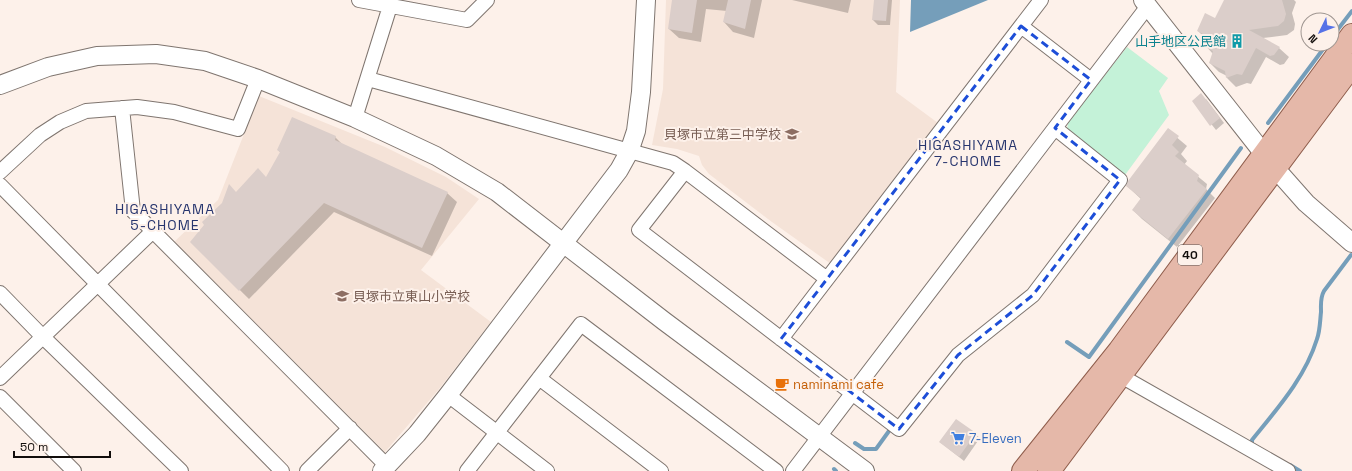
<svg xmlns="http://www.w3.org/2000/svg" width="1352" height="471" viewBox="0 0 1352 471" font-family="'Space Grotesk','Noto Sans JP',sans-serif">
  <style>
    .built { fill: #f5e3d8 }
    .green { fill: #c4f2d8 }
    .water { fill: #759eba }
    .shadow { fill: #0003 }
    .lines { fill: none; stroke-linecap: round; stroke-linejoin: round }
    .stream { stroke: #759eba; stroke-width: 4 }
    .building { fill: #dbceca }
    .minor-casing { stroke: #7f756f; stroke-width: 16 }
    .tertiary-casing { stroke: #7f756f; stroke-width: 20 }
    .primary-casing { stroke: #8f5d4c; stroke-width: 24 }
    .minor { stroke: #fff; stroke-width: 14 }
    .tertiary { stroke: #fff; stroke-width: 18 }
    .primary { stroke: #e5b8a9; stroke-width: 22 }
    .marked { fill: none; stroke: #1d4ed8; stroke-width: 3; stroke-dasharray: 8 5; stroke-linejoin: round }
    .labels { text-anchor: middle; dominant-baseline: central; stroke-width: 4; stroke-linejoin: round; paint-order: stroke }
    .shield { fill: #fdf1ea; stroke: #58514e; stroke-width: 1 }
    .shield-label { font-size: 12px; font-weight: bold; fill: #110d0b }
    .culture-label { font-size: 13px; fill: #0d838f; stroke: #fdf1ea; text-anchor: end }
    .education-label { font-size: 13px; fill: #785e54; stroke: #fdf1ea; text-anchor: end }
    .food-label { font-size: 13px; fill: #c56008; stroke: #fdf1ea; text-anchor: start }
    .shop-label { font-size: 13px; fill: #366cbe; stroke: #fdf1ea; text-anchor: start }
    .neighbourhood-label { font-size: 14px; letter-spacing: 1px; fill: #27356e; stroke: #fdf1ea }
  </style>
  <rect width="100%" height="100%" fill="#fdf1ea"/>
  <path class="built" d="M666,0h234l-4,92 42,31 -107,141 -59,-42 -63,-48 -7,-9 -3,-9 -22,-7 -25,-4 11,-56z
    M259,96l126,51 61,30 33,22 -58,71 70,52 -52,67 -54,63 -211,-210 44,-42z"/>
  <path class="green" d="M1127,47l41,31 -9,13 10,24 -44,60 -58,-45 1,-8z"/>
  <path class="water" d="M911,0h77l-78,32z"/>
  <path class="shadow" d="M673,0h89l-8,38 -21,-6 -9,-10 3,-11 -21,-2 -5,33 -22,-4 -10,-9z
    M792,0h59l-3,13z
    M875,0h17l-2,25h-12l-5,-5z
    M1225,0h69l2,2 -4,11 3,11 -1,6 -7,5 -24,3 16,10 10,9 -5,7 -4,1 -14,-8 -15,27 -4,-1 -11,4 -9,-9v-2l-8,-4 -9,-9 3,-9 -9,-10 2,-5 -8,-8 18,-12z
    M1206,99l18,24 -8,7 -23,-29z
    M1168,130l19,16 -6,8 6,7 -3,4 23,19 -1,5 9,9 -38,49 -35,-28 -9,-9 9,-10 -15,-14z
    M335,137l8,8 104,48 10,9 -25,54 -98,-44 -85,87 -58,-57 46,-49 30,-15 14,-25 -3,-3z
    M956,420l24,18 -16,23 -24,-19z"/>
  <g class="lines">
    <path class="stream" d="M1332,37l20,-26
      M1268,123l59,-79
      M1067,342l22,15 152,-209
      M855,443l9,6h12l13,-18
      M1255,446l-3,-2v-4c25,-31 53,-62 65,-101 3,-8 3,-18 4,-27 0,-8 -1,-14 3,-21l27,-36
      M1290,465l10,6
      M834,469l2,2"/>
  </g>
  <path class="building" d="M672,0h25l-5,33 -24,-4z
    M728,0h23l-6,29 -22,-7z
    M874,0h14l-2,21 -14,-1z
    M1224,0h58l4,14 -2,7 -6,5 -29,4 31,17 -6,8 -4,1 -14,-8 -14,27 -5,-1 -11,4 -1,-7 -16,-8 4,-12 -11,-6 5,-9 -10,-5 8,-18 10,5z
    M1201,93l19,25 -10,8 -18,-25z
    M292,117l44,19 -1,4 113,52 -26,56 -98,-45 -85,88 -49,-49 14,-17 -2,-3 20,-19 7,-19 7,8 22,-24 8,9 14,-25 -3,-2z
    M1168,128l11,8 -7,9 7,7 -4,4 24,19 -2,6 10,8 -39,50 -36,-29 9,-12 -15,-12 2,-5z
    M956,419l20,14 -17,24 -20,-15z"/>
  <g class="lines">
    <defs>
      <path id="minor" d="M359,0l108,20 20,-20
        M1021,26l70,54
        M368,79l305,84 12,8 142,108
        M122,108l11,103 254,255
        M355,118l35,-112
        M685,171l-46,59 260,199 59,-74 75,-60 87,-115 -65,-52
        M0,172l40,-37 20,-13 26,-11 51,-4 37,5 64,17 20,-50
        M0,185l282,286
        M0,293l43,44 138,134
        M781,339l260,-339
        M1121,376l167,95
        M0,378l154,-148
        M539,378l122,93
        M448,395l99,76
        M0,397l74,74
        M307,471l43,-43
        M467,471l114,-147 195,147
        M793,471l355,-465"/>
      <path id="tertiary" d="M1143,0l132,168 31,35 46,40
        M0,85l48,-18 49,-11 59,-2 49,7 53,18 97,39 81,38 61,36 167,129 201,150
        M382,471l35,-37 31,-39 171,-225 10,-18 7,-21 5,-39 5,-92"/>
      <path id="primary" d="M1023,471l96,-120 233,-316
        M1049,471l303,-406"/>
    </defs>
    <use href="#minor" class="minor-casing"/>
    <use href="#tertiary" class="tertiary-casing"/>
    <use href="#primary" class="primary-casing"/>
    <use href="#minor" class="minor"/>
    <use href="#tertiary" class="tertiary"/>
    <use href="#primary" class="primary"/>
  </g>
  <path class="marked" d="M1021,26l70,54 -36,48 65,52 -87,115 -75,60 -59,74 -118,-90z"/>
  <defs>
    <symbol id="building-bare" viewBox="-9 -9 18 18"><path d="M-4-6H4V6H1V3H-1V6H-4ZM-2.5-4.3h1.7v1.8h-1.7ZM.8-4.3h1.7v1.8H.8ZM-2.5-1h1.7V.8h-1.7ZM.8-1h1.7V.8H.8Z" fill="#0f9aa8" stroke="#fdf1ea" stroke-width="2.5" paint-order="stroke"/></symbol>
    <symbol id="school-bare" viewBox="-9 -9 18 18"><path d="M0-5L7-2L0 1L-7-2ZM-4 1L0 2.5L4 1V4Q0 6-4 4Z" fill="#8d6e63" stroke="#fdf1ea" stroke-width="2.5" paint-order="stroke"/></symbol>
    <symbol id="cafe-bare" viewBox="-9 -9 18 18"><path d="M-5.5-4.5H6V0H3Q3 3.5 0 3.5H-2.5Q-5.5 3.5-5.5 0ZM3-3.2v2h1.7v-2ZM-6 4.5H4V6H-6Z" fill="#e8710a" stroke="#fdf1ea" stroke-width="2.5" paint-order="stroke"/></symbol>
    <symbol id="supermarket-bare" viewBox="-9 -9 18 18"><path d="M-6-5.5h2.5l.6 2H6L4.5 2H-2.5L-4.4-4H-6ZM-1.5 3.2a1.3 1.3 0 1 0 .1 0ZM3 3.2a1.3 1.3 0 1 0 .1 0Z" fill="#3f7fe0" stroke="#fdf1ea" stroke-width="2.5" paint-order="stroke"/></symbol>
  </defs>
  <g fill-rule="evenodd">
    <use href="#building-bare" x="1227" y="31" width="20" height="20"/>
    <use href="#school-bare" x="782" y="124" width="20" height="20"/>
    <use href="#school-bare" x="332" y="286" width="20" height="20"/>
    <use href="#cafe-bare" x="772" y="374" width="20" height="20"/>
    <use href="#supermarket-bare" x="948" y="428" width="20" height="20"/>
  </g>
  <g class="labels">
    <rect class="shield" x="1178" y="245" width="24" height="20" rx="3"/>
    <g class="shield-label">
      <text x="1190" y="255">40</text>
    </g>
    <g class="culture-label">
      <text x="1226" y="41">山手地区公民館</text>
    </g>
    <g class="education-label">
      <text x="781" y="134">貝塚市立第三中学校</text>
      <text x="353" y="296" text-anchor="start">貝塚市立東山小学校</text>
    </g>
    <g class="food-label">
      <text x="793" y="384">naminami cafe</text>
    </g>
    <g class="shop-label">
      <text x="969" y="438">7-Eleven</text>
    </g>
    <g class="neighbourhood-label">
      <text x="968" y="145">HIGASHIYAMA<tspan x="968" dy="16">7-CHOME</tspan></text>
      <text x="165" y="209">HIGASHIYAMA<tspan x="165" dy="16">5-CHOME</tspan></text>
    </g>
  </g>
  <g transform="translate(1320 32) rotate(227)"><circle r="19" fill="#fdf1ea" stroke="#9f9691"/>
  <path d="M0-3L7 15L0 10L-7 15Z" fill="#5672e7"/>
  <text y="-6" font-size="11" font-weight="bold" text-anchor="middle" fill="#110d0b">N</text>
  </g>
  <path d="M14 451v6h96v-6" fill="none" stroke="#110d0b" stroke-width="2"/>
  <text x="20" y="451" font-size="12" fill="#110d0b" stroke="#fdf1ea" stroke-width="3" paint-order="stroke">50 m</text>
</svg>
